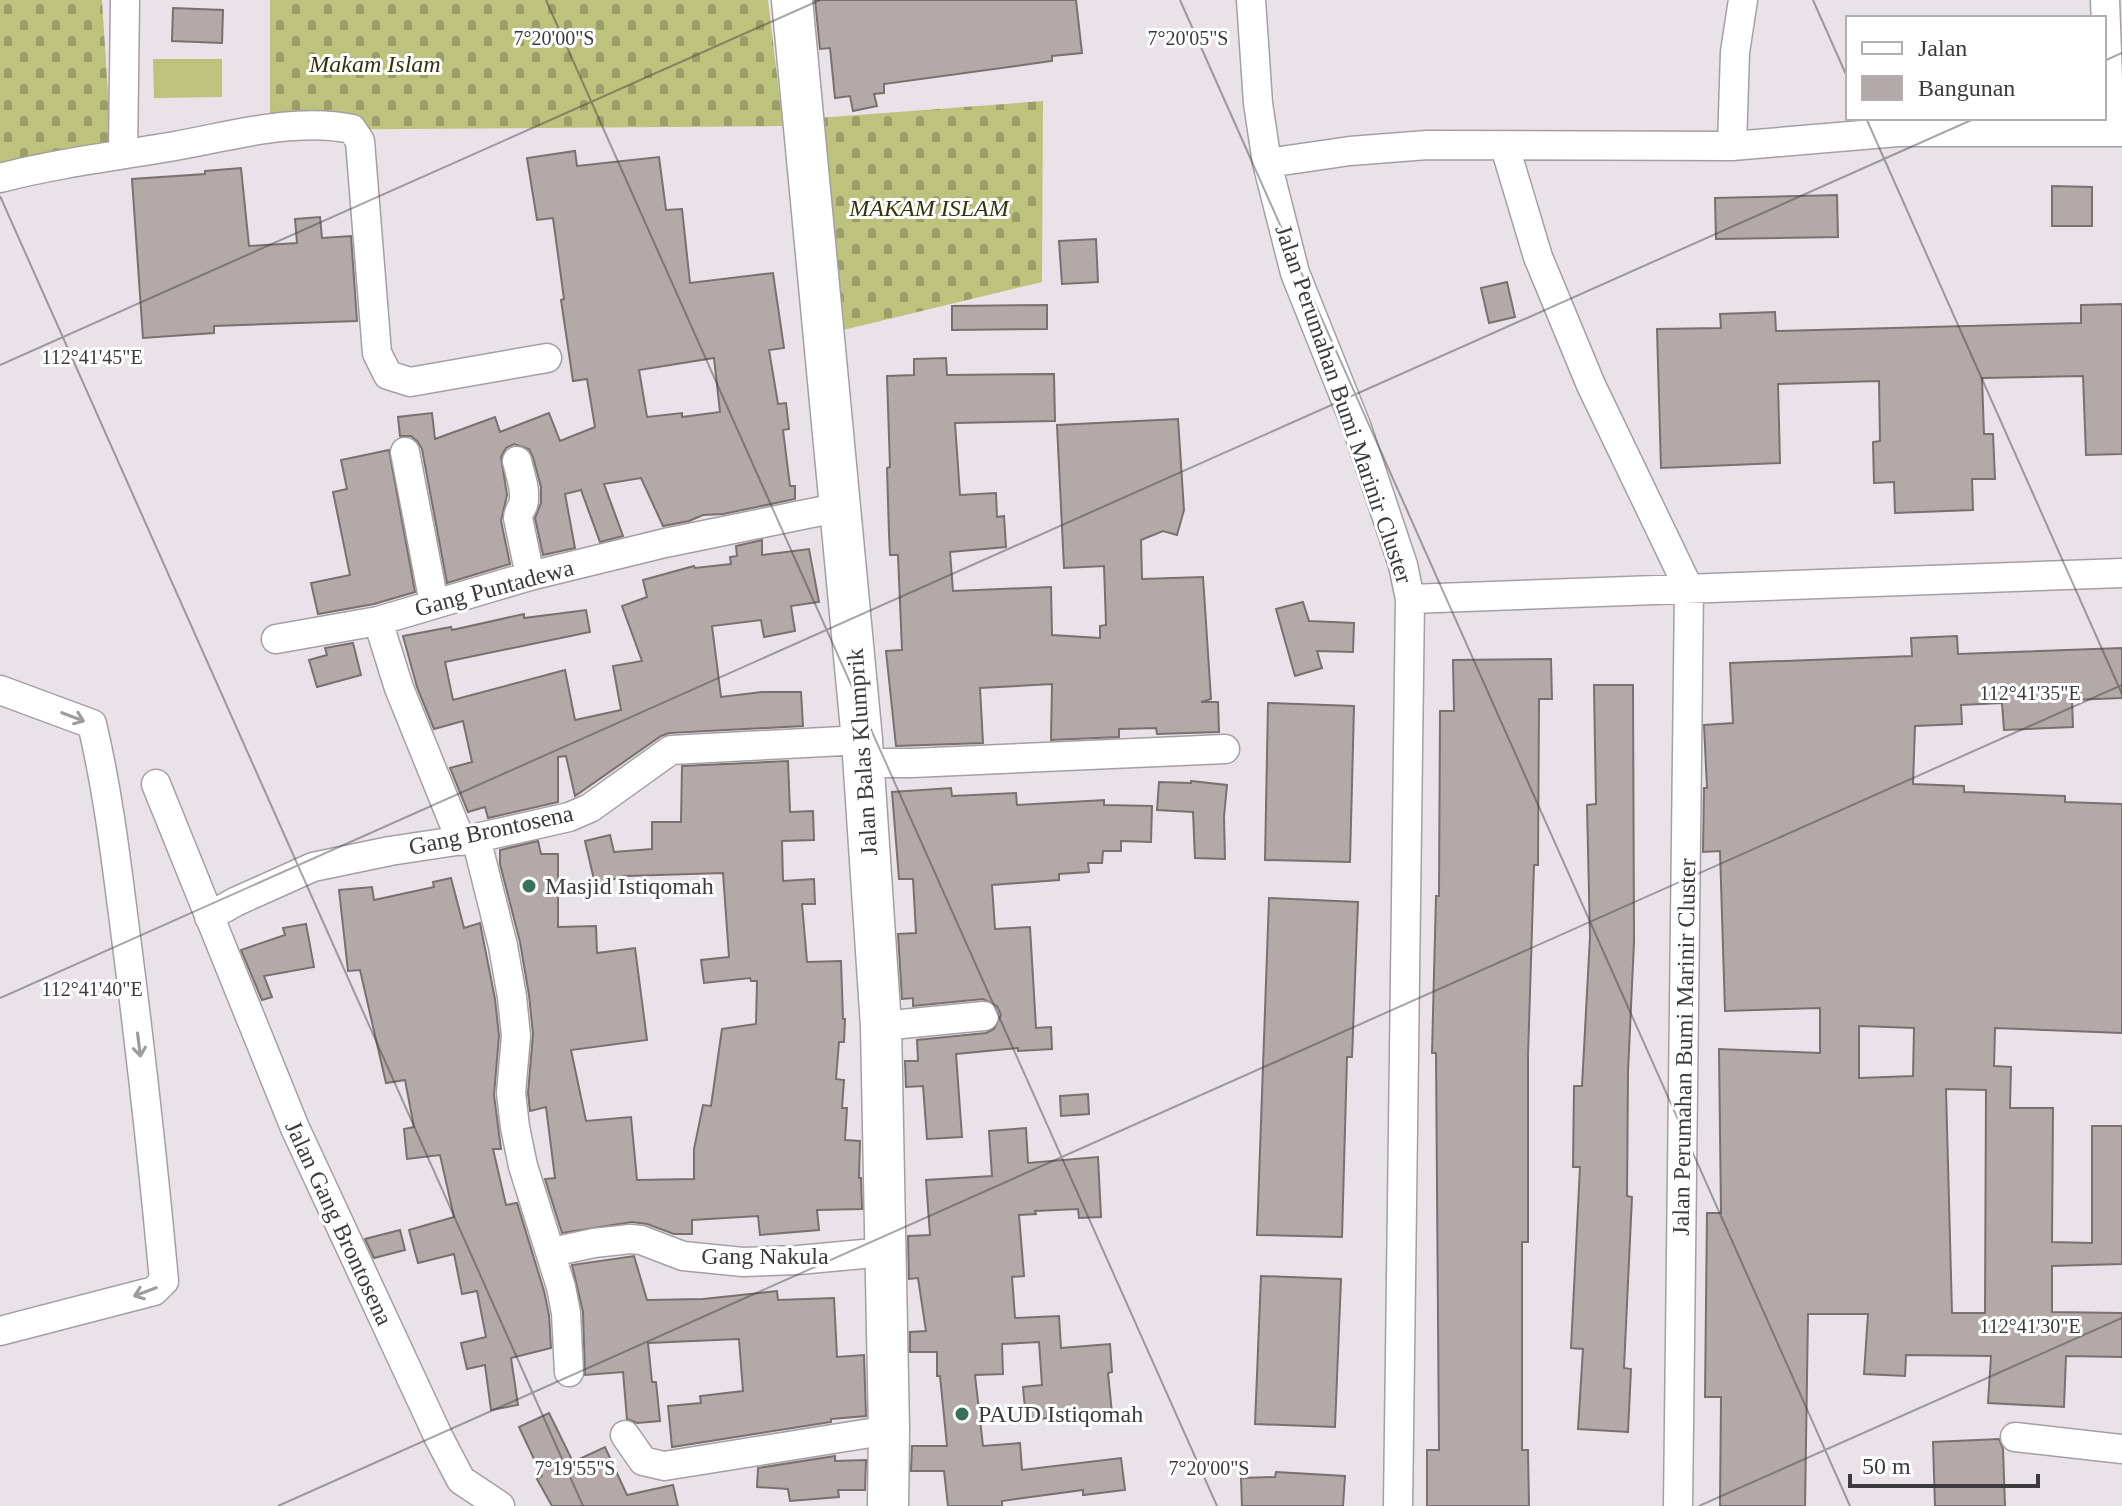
<svg xmlns="http://www.w3.org/2000/svg" width="2122" height="1506" viewBox="0 0 2122 1506" font-family="'Times New Roman',serif">
  <style>
    .cemetery { fill: url(#cemetery-stones) }
    .pitch { fill: #bdc27c }
    .building { fill: #b3a9a8; stroke: #79706f; stroke-width: 2; fill-rule: evenodd }
    .lines { fill: none; stroke-linecap: round; stroke-linejoin: round }
    .street-casing { stroke: #a59fa4; stroke-width: 31 }
    .secondary-casing { stroke: #a59fa4; stroke-width: 43 }
    .street { stroke: #fff; stroke-width: 28 }
    .secondary { stroke: #fff; stroke-width: 40 }
    .oneway { stroke: #9e9c9e }
    .ticks { fill: none; stroke: #3d3a3d; stroke-width: 2; stroke-opacity: 0.45 }
    .poi-dot { fill: #37715b; stroke: #fff; stroke-width: 3 }
    .labels { text-anchor: middle; dominant-baseline: central; stroke-width: 6; stroke-linejoin: round; paint-order: stroke }
    .park-label { font-size: 24px; font-style: italic; fill: #32340c; stroke: #fff }
    .street-label { font-size: 24px; fill: #3d3a3d; stroke: #fff }
    .poi-label { font-size: 24px; fill: #3d3a3d; stroke: #fff; text-anchor: start }
    .ticks-label { font-size: 20px; text-anchor: middle; fill: #3d3a3d; stroke: #fff; stroke-width: 6; stroke-linejoin: round; paint-order: stroke }
  </style>
  <defs>
    <pattern id="cemetery-stones" width="16" height="16" patternUnits="userSpaceOnUse" patternTransform="scale(2)"><rect width="16" height="16" fill="#bdc27c"/><path d="M2 7V4a2 2 0 0 1 4 0v3zM10 15v-3a2 2 0 0 1 4 0v3z" fill="#9b9f67"/></pattern>
  </defs>
  <rect width="100%" height="100%" fill="#e9e3e9"/>
  <path class="cemetery" d="M0,0h102l10,156 -112,22z
    M270,0h498l15,126 -513,4z
    M1043,101l-1,181 -203,49 -22,-213z"/>
  <path class="pitch" d="M153,59h69v38l-68,1z"/>
  <path class="building" d="M815,0h261l6,53 -30,3v5l-168,23v9l-10,1 3,12 -24,5 -3,-15 -15,2 -5,-50 -10,1z
    M173,8l50,2 -1,33 -50,-2z
    M575,151l2,15 82,-9 7,53 16,-1 8,74 83,-10 11,75 -15,2 9,54 8,-1 3,26 -6,1 7,56h5v13l-72,15 -20,1 -14,6 -26,5 -22,-48 -37,6 19,52 -23,6 -19,-52 -16,4 10,54 -32,7 -8,-37 6,-15v-16l-8,-30 -4,-8 -15,-5 -8,4 -5,9 6,38 -6,26 9,43 -63,19 -25,-134 -4,-7 -7,-6h-11l-2,-19 34,-4 3,26 60,-22 5,15 49,-19 11,28 35,-14 -8,-48 -14,2 -12,-81 3,-1 -11,-81 -16,2 -10,-62zM714,358l6,54 -38,5v-4l-35,4 -8,-47z
    M241,168l8,78 48,-3 -2,-24 25,-2 2,21 29,-2 6,85 -143,5v7l-71,5 -11,-159 73,-5v-3z
    M2052,186l40,1v39h-40z
    M1837,195l1,42 -122,2 -1,-41z
    M1096,239l2,43 -36,2 -3,-43z
    M1507,282l8,35 -26,6 -8,-35z
    M2122,304v150l-36,1 -3,-79 -101,2 2,56h9l2,45h-23l1,31 -78,3 -1,-31 -20,1 -1,-41 7,-1 -1,-60 -101,3 2,79 -119,5 -4,-139 64,-1 -1,-14 55,-2 1,19 305,-8v-18z
    M1047,305v24l-95,1v-24z
    M946,358l1,17 107,-1 1,47 -100,2 5,72 36,-2 1,24 7,-1 2,31 -56,5 3,39 98,-4 1,48 48,3v-12l6,-1 -2,-59 -40,2 -7,-143 121,-6 6,91 -7,25 -14,-4 -22,9 1,39 61,-2 8,122 -10,3h17l1,30 -62,2 -1,-6 -37,1v8l-68,3 1,-56 -72,4 3,55 -87,3 -10,-95 16,-1 -4,-95h-8l-1,-21 -2,-66 3,-1 -3,-91 27,-1v-16z
    M389,450l26,142 -41,12 -56,10 -7,-31 39,-8 -17,-83 14,-3 -6,-29z
    M762,540v15l47,-6 10,53 -28,4 4,25 -31,6 -3,-17 -49,6 9,71 41,-5h39l2,34 -134,7 -8,3 -86,60 -9,-40 -8,1v45l-70,16 -3,-11 -17,5 -18,-44 22,-6 -9,-41 -29,8 -17,-42 -14,-51 48,-9 1,3 72,-16v4l62,-8 4,22 -145,30 8,38 112,-30 10,50 46,-10 -8,-44 29,-5 -20,-55 25,-9 -4,-17 51,-14 1,2 36,-4 -1,-7 7,-1 -1,-10z
    M1303,602l6,19 45,2 -1,29 -36,-1 5,17 -27,8 -19,-67z
    M1957,636l1,18 164,-6v50l-50,2 1,27 -69,3 -2,-27 -41,2 1,19 -47,2 -2,58 51,2v6l101,4v6l57,2v229l-127,-5 -1,38 17,1 -1,41h43l-1,134 40,1v-117h30v138l-70,2v46l70,1v44l-56,-1 -2,51 -76,-4 3,-47 -85,-1 -1,21 -41,-2 4,-60h-60l-3,192h-85l1,-109h-16l2,-184h14l-2,-164 101,4v-45l-95,3 -5,-160 -17,1 1,-64h3l-3,-63 29,-2 -3,-60 182,-7 -1,-18zM1859,1026l55,2 -1,48 -54,2zM1946,1089l40,1 -1,223h-33z
    M353,643l8,32 -44,12 -8,-27 18,-5 -2,-7z
    M1551,659l1,40h-13l-1,166h-4l-6,191v186h-6v208h6l1,56h-102v-56h12l-3,-397h-4l4,-157h3l1,-185h14l-1,-51z
    M1594,685h39l1,257 -6,130 -1,124 5,1 -8,171 7,1 -3,63 -50,-3 5,-80 -12,-1 9,-181h-7l1,-81h8l8,-149 -3,-132 9,-1z
    M1268,703l86,3 -4,156 -85,-2z
    M788,761l2,51 23,-1 1,29 -32,1 1,40 31,-2 1,25h-13l5,58 34,-1 2,58h2l-1,23h-5l-3,37 8,1 -2,28h5l-2,32 15,1 -1,37h2l1,31 -45,1 2,20 -59,5 -2,-19 -66,4v14h-18l-27,-10 -15,-2 -70,11 -17,-54 10,-1 -9,-71 -16,4 -2,-18 5,-59 -4,-39 -9,-53 -20,-78v-14l38,-9 3,13h17v73l38,-1 1,27 38,-5 12,92 -76,10 15,71 45,-4 6,63 57,-1v-30l9,-44 8,1 11,-77 34,-5 1,-43h-6l-1,-3 -46,5 -3,-23 28,-3 -6,-84 -97,3 -31,8 -10,-43 25,-6 4,17 38,-3v-27h29l1,-56z
    M1191,781l36,4 -3,32 1,42 -30,-1 -2,-46 -36,-2 2,-28 32,1z
    M951,788l1,8 64,-3 1,12 87,-5v5l48,1 -1,36 -30,-1v10h-18l-1,12h-14l1,9 -30,2v6l-67,5 3,44 35,-2 6,101 15,-1 1,22 -34,2v-3l-62,6 6,83 -35,2 -4,-53 -17,1 -1,-26h13l-1,-21 69,-7 8,-4 7,-14 -4,-9 -14,-7 -70,7v-8l-11,1 -4,-65 18,-1 -3,-54h-14l-7,-87z
    M451,878l13,50 16,-5 15,76 4,37 -5,59 7,54h-8l13,56 11,-2 27,88 5,24 2,33 -40,10 7,47 -27,5 -6,-45 -18,4 -6,-26 25,-6 -9,-46 -15,3 -8,-40 -36,9 -9,-33 45,-13 -14,-62 -33,4 -3,-30 10,-2 -9,-47 -19,3 -26,-113 -12,1 -9,-81 33,-3 2,13 60,-13 -1,-5z
    M1269,898l89,4 -6,155h-5l-5,180 -85,-2z
    M306,924l8,43 -50,9 8,21 -10,3 -21,-50 44,-15 -2,-7z
    M1088,1094l1,20 -28,2 -1,-20z
    M1026,1128l2,35 70,-6 3,60 -22,1 -1,-9 -43,2 1,3 -17,1 5,61 -12,1 3,41 44,-2 2,32 49,-4 2,28 -4,1 4,40 -86,7 -3,-33 19,-2 -3,-43 -37,2 1,30 -28,1 8,71 37,-3 2,27 99,-12 4,32 -42,5v-5l-81,11v5h-54l-4,-35h-33l1,-25h35l-7,-70h-3v-24h-27v-20l16,-1 -8,-53 -9,1 -1,-43 22,-1 -4,-55 66,-4 -3,-45z
    M400,1230l5,20 -31,8 -9,-19z
    M634,1256l13,44 56,-1 74,-8 1,9 56,-2 3,59 27,-2 2,61 -35,3v3l-159,25 -4,-41 33,-3 -1,-7 43,-5 -4,-52 -91,4 4,39h4l4,39 -23,2 -10,-4 -4,-47 -38,3 -2,-63 -11,-47z
    M1261,1276l80,3 -6,148 -80,-3z
    M549,1413l24,49 32,-15 22,48 46,-10 5,21h-126l-15,-27 5,-3 -23,-49z
    M1999,1439l4,10 2,57h-70l-2,-64z
    M835,1456v5l31,-1 -1,30h-27l1,7 -49,4 -2,-12 -31,-2 1,-19z
    M1276,1472l69,4 -2,30h-101l-1,-28 34,-1z"/>
  <g class="lines">
    <defs>
      <path id="street" d="M1251,0l7,103 9,60 28,110 62,155 46,137 7,34 -12,907
        M2105,0l5,132
        M1732,146l3,-94 8,-52
        M1505,147l33,110 53,128 98,204 -11,917
        M123,154l2,-154
        M1267,163l83,-12 77,-6 305,1 166,-14h224
        M0,178c58,-15 116,-22 175,-32 56,-10 121,-29 177,-17l8,12 17,212 11,22 22,7 137,-24
        M405,452l29,151
        M517,461c3,13 10,31 6,44 -2,4 -5,8 -5,13l12,58
        M1410,599l712,-26
        M378,621l21,67 62,153
        M276,639l102,-18 152,-45 135,-33 176,-36
        M0,690l92,34c18,76 26,153 36,229 14,110 26,219 36,328l-10,10 -154,40
        M863,763h49l313,-14
        M156,784l139,344 144,310 22,42 39,26
        M476,838l27,108 9,51 4,39 -5,57 4,34 8,39 38,121 5,26 3,59
        M209,917l26,-15 78,-35 77,-16 86,-13 93,-21 21,-9 81,-58 191,-10
        M881,1026l103,-10
        M552,1252l42,-9 36,-4 11,1 42,16 60,6 55,-2 87,-8
        M625,1435l18,26 21,5 225,-36
        M2015,1437l107,12"/>
      <path id="secondary" d="M792,0l70,740 19,286 8,404 -1,76"/>
    </defs>
    <use href="#street" class="street-casing"/>
    <use href="#secondary" class="secondary-casing"/>
    <use href="#street" class="street"/>
    <use href="#secondary" class="secondary"/>
  </g>
  <defs><path id="oneway-shaft" d="M-6 0H5M1.5-3L5.5 0L1.5 3" fill="none" stroke-width="1.6" stroke-linecap="round" stroke-linejoin="round" transform="scale(2)"/></defs>
  <g class="oneway">
    <use href="#oneway-shaft" transform="translate(73 717) rotate(21)"/>
    <use href="#oneway-shaft" transform="translate(139 1045) rotate(83)"/>
    <use href="#oneway-shaft" transform="translate(145 1292) rotate(159)"/>
  </g>
  <path class="ticks" d="M546,0l671,1506M1180,0l670,1506M1813,0l35,79M2104,61l18,-8M1866,118l256,576M0,196l583,1310M0,365l820,-365M0,998l1976,-880M278,1506l1844,-821M1699,1506l423,-188"/>
  <g class="poi-dot">
    <circle cx="529" cy="886" r="8"/>
    <circle cx="962" cy="1414" r="8"/>
  </g>
  <g class="labels">
    <g class="park-label">
      <text x="375" y="64">Makam Islam</text>
      <text x="929" y="208">MAKAM ISLAM</text>
    </g>
    <g class="street-label">
      <text transform="translate(1344 404) rotate(71)">Jalan Perumahan Bumi Marinir Cluster</text>
      <text transform="translate(494 588) rotate(-15)">Gang Puntadewa</text>
      <text transform="translate(862 752) rotate(-94)">Jalan Balas Klumprik</text>
      <text transform="translate(491 830) rotate(-12)">Gang Brontosena</text>
      <text transform="translate(1684 1047) rotate(-89)">Jalan Perumahan Bumi Marinir Cluster</text>
      <text transform="translate(339 1223) rotate(65)">Jalan Gang Brontosena</text>
      <text x="765" y="1256">Gang Nakula</text>
    </g>
    <g class="poi-label">
      <text x="545" y="886">Masjid Istiqomah</text>
      <text x="978" y="1414">PAUD Istiqomah</text>
    </g>
  </g>
  <g class="ticks-label">
    <text x="554" y="45">7°20'00"S</text>
    <text x="1188" y="45">7°20'05"S</text>
    <text x="92" y="364">112°41'45"E</text>
    <text x="2030" y="700">112°41'35"E</text>
    <text x="92" y="996">112°41'40"E</text>
    <text x="2030" y="1333">112°41'30"E</text>
    <text x="575" y="1475">7°19'55"S</text>
    <text x="1209" y="1475">7°20'00"S</text>
  </g>
  <rect x="1846" y="16" width="260" height="104" fill="#ffffff" stroke="#b1b0b1" stroke-width="2"/>
  <rect x="1862" y="42" width="40" height="12" fill="#ffffff" stroke="#b1b0b1" stroke-width="2"/>
  <text x="1918" y="56" font-size="24" fill="#3d3a3d">Jalan</text>
  <rect x="1862" y="76" width="40" height="24" fill="#b3a9a8" stroke="#b1b0b1" stroke-width="2"/>
  <text x="1918" y="96" font-size="24" fill="#3d3a3d">Bangunan</text>
  <path d="M1850 1474v12h188v-12" fill="none" stroke="#3d3a3d" stroke-width="4"/>
  <text x="1862" y="1474" font-size="24" fill="#3d3a3d" stroke="#ffffff" stroke-width="6" paint-order="stroke">50 m</text>
</svg>
